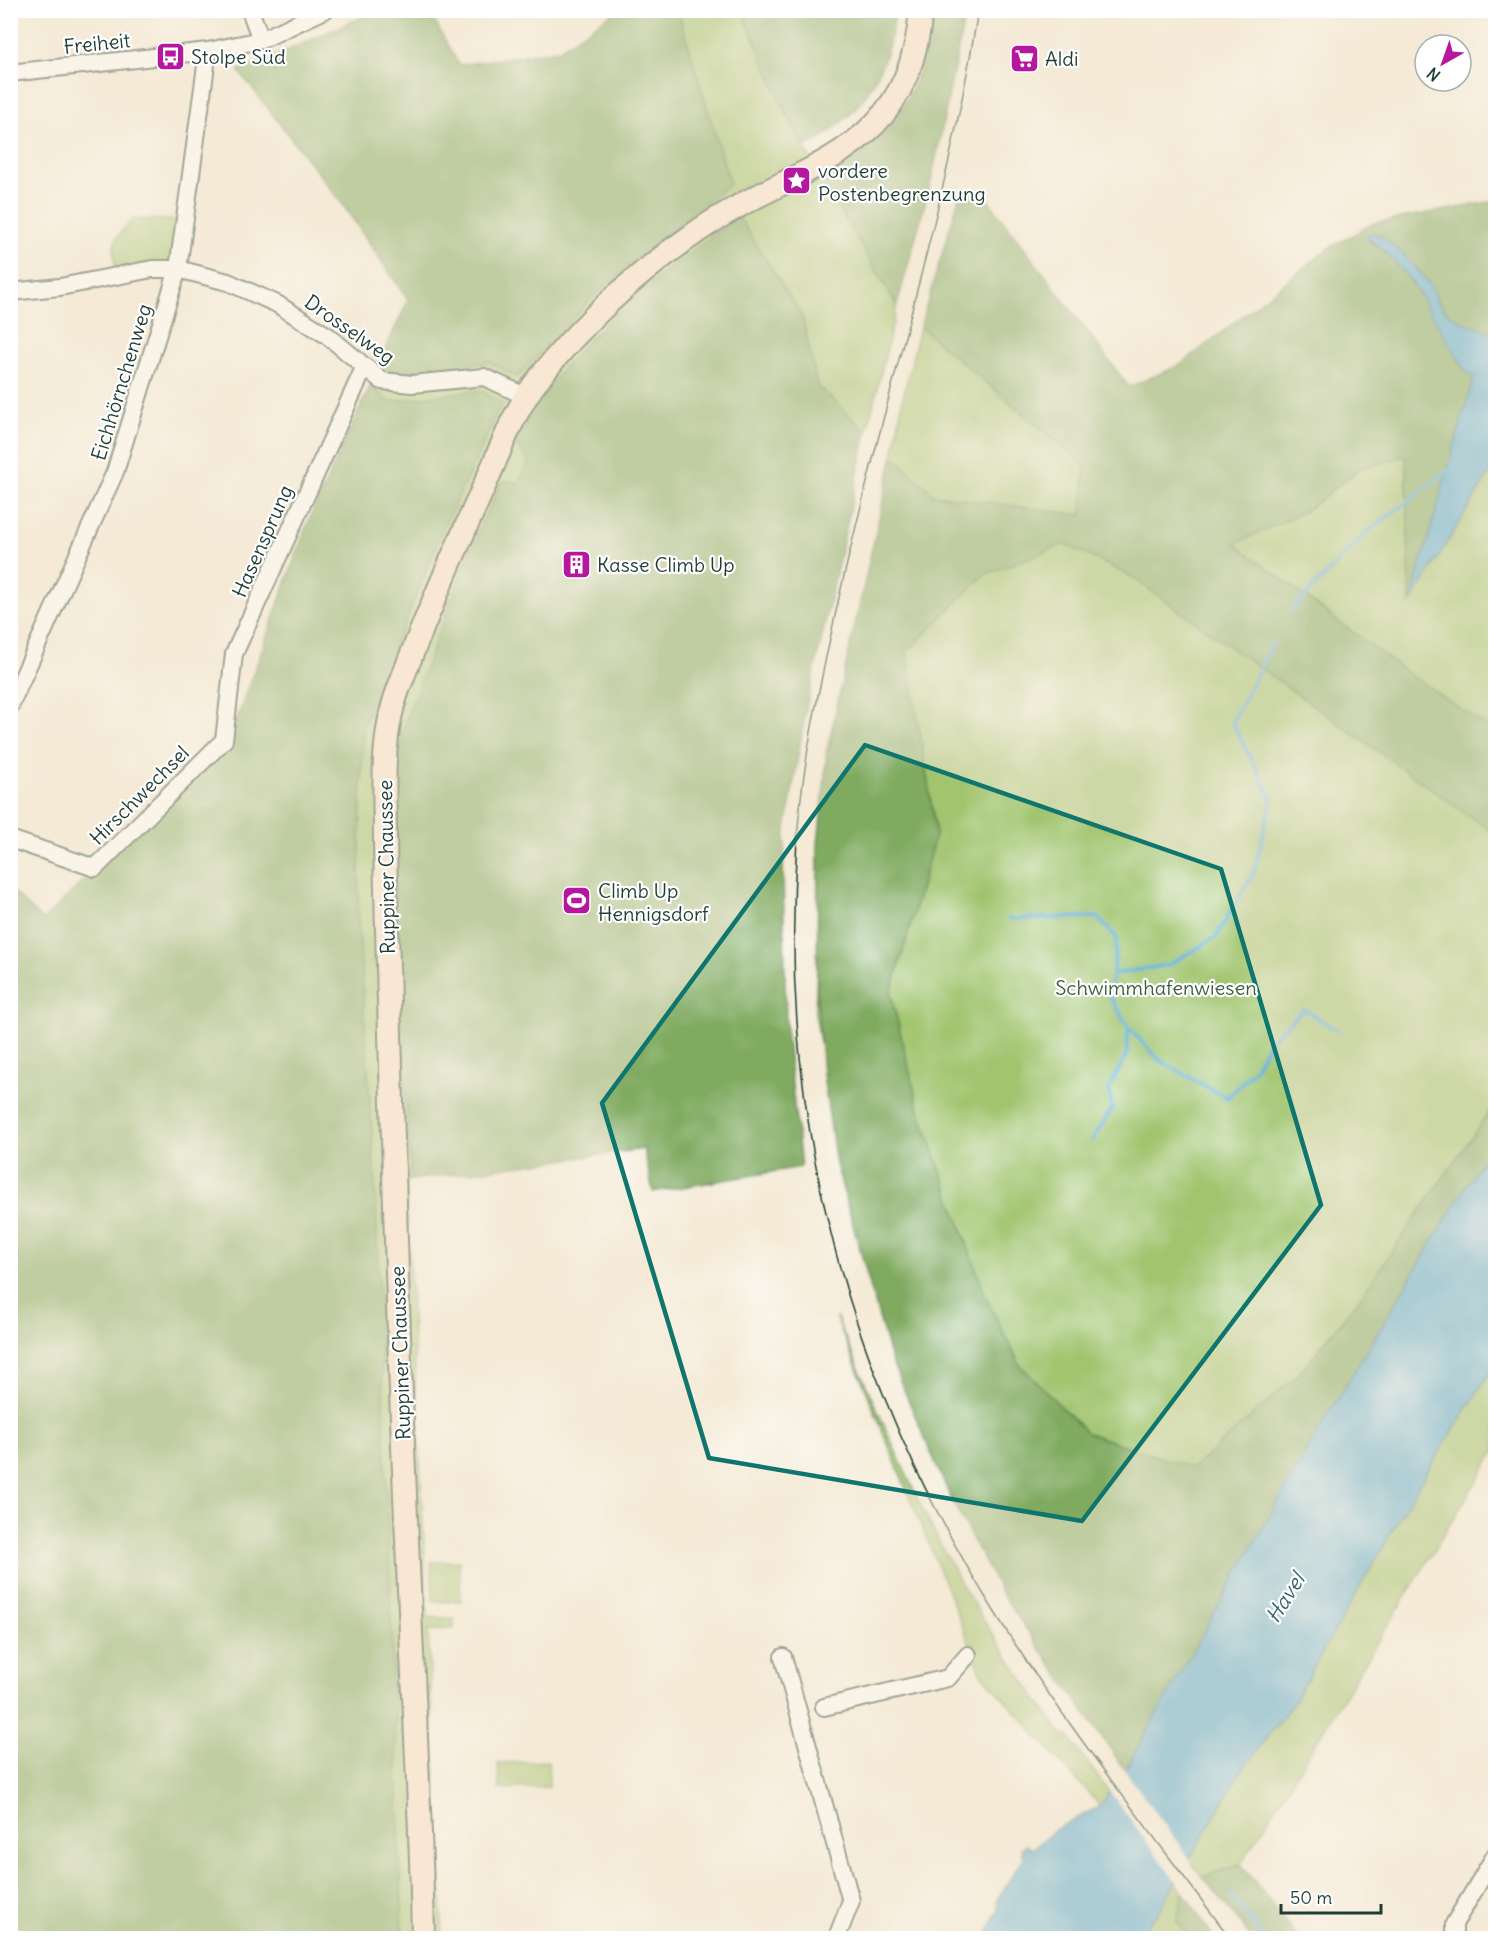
<svg xmlns="http://www.w3.org/2000/svg" width="1506" height="1949" viewBox="0 0 1506 1949" font-family="Delius,sans-serif">
  <style>
    .green { fill: #a1c46e; stroke: #608051; stroke-width: 1.5 }
    .forest { fill: #80aa61; stroke: #50744a; stroke-width: 1.5 }
    .water { fill: #59acd4; stroke: #3c7484; stroke-width: 1.5 }
    .pier { fill: #f4ead5 }
    .lines { fill: none; stroke-linecap: round; stroke-linejoin: round }
    .stream { stroke: #59acd4; stroke-width: 4 }
    .minor-casing { stroke: #3f574c; stroke-width: 20 }
    .secondary-casing { stroke: #3f574c; stroke-width: 26 }
    .minor { stroke: #fff; stroke-width: 16 }
    .secondary { stroke: #fce5cf; stroke-width: 22 }
    .tram { stroke: #1f3d34; stroke-width: 1.5 }
    .marked { fill: none; stroke: #0f766e; stroke-width: 4.5; stroke-linejoin: round }
    .labels { text-anchor: middle; dominant-baseline: central; stroke-width: 4.5; stroke-linejoin: round; paint-order: stroke }
    .street-label { font-size: 20px; fill: #1f3d34; stroke: #fff }
    .poi-label { font-size: 20px; fill: #1f3d34; stroke: #fff; text-anchor: start }
    .park-label { font-size: 20px; fill: #405f42; stroke: #fff }
    .water-label { font-size: 21px; font-style: italic; fill: #33646c; stroke: #fff }
  </style>
  <rect width="100%" height="100%" fill="#fff"/>
  <filter id="ink" filterUnits="userSpaceOnUse"><feTurbulence type="fractalNoise" baseFrequency=".0167" numOctaves="2"/><feDisplacementMap in="SourceGraphic" scale="12" xChannelSelector="R" yChannelSelector="G"/><feConvolveMatrix kernelMatrix="1 2 1 2 8 2 1 2 1" color-interpolation-filters="sRGB"/></filter>
  <filter id="wash" filterUnits="userSpaceOnUse"><feTurbulence type="fractalNoise" baseFrequency=".008" numOctaves="4" result="noise"/><feDisplacementMap in="SourceGraphic" scale="24" xChannelSelector="R" yChannelSelector="G"/><feGaussianBlur stdDeviation="1.35" result="paint"/><feColorMatrix in="noise" values="0 0 0 0 0 0 0 0 0 0 0 0 0 0 0 0 0 1.4 0 .05"/><feComposite in="paint" operator="in"/></filter>
  <g filter="url(#wash)">
    <rect width="100%" height="100%" fill="#f4ead5"/>
    <path class="green" d="M678,11h64l41,95 36,69 78,130 -30,127 -50,-47 -15,-69 -130,-50 -108,100 -48,78 13,17 -10,21 -125,419 17,279 -6,2 23,435 26,2v9l-26,3 15,307h-40l-28,-755 -17,-267 5,-191 79,-194 60,-128 -23,-13 -90,12 -19,-16 9,-23 19,11 92,-12 27,15 76,-80 69,-60 68,-53z
      M133,219l46,1 -6,41 -57,10c-5,-29 -3,-31 17,-52z
      M920,327l57,48 330,135 54,-42 45,-12 4,147 85,-139v688l-363,593 -291,-580 -26,-152 11,-261 73,-291 -6,-5 10,-59z
      M836,1317c40,89 77,180 124,264 31,54 68,105 104,156l4,-1 41,56 -9,14 -118,-132z
      M1495,1365v86l-254,413 -38,13 -14,-17 52,-89 52,-68 128,-222z
      M459,1561l2,40 -28,1 -2,-40z
      M548,1761l1,26 -50,2 -1,-26z
      M1175,1881l8,11 -6,29 13,17h-54l21,-24z"/>
    <path class="forest" d="M966,10l-35,172 -34,123 -78,-129c17,-10 38,-19 53,-32 39,-35 54,-83 59,-133z
      M375,11h54l30,54 99,-15 58,-39h62l52,173 -68,53 -69,60 -76,80 -27,-15 -92,12 -19,-11 29,-63 -65,-95 -105,-135 28,-10z
      M742,11h153c-6,60 -35,109 -91,136l-21,-41z
      M961,191l27,9 141,187 51,-22 149,-117 45,-25 121,-22v131c-12,2 -44,-15 -53,-25 -5,-5 -6,-11 -9,-17 -10,-18 -31,-34 -44,-49h-20c38,16 76,98 99,133l6,3 -64,227 -4,-148 -45,12 -54,42 -72,34 174,130 86,58v102l-365,-258 -65,-32 -81,31 -77,77 29,181 -45,161 28,116 69,192 32,63 67,68 106,35 106,-94 60,-75 136,-196v36l-181,299 -189,332 -123,-176 -50,-93 -61,-141 -55,-196 -13,-90 -6,-77 1,-153 7,-67 11,-68 57,-253 42,39 147,20 3,-49 -165,-139z
      M738,216l64,100 15,69 50,47 -61,277 -20,120 -3,38 3,164 15,136 -148,25 -9,-43 -233,31 -17,-279 5,-162 72,-192 30,-65h18l10,-21 -13,-17c6,-12 11,-26 18,-37 52,-78 131,-136 204,-191z
      M370,386l19,16 90,-12 23,13 -60,128 -79,195 -5,190 17,267 28,755h-392l-1,-1049 33,31 186,-179 78,-217z
      M1241,1864l57,74h-46l-49,-61z
      M1183,1892l31,46h-24l-13,-17z"/>
    <path class="water" d="M1371,233c18,2 50,40 61,55 3,4 3,9 5,13 7,12 25,22 37,25 9,1 12,8 21,6v132l-85,140 64,-227 -6,-3 -57,-93 -26,-30 -19,-14z
      M1495,1139v226l-74,116 -128,222 -52,68 -84,143 -21,24h-150l12,-30 -1,-8 26,-42 -2,-9 4,-5 8,5 21,-19 46,-24 25,-36 189,-332z"/>
    <path class="pier" d="M1122,1767l70,95 -15,21 -69,-94z"/>
    <g class="lines">
      <path class="stream" d="M1292,610l74,-77 84,-64
        M1273,643l-41,79 40,77 -18,73 -38,65 -48,28 -55,9 -4,21 19,32 31,33 68,38 27,-28 15,-28 35,-33 35,23
        M1009,919l88,-2 20,21 -4,36
        M1092,1140l20,-31 -3,-21 18,-34 1,-26
        M1231,1896l34,42"/>
    </g>
  </g>
  <g filter="url(#ink)">
    <g class="lines">
      <defs>
        <path id="minor" d="M250,10l11,30
          M10,73l198,-22 53,-11 64,-30
          M10,292l50,-5 92,-18h26l50,13 49,22 51,32 54,45 30,3 72,-7 41,19
          M10,706l105,-234 63,-203 30,-218
          M10,839l85,29 129,-128 10,-86 130,-286
          M783,1657l68,244 -14,36
          M824,1707l124,-29 20,-23
          M1454,1938v-14l42,-70"/>
        <path id="secondary" d="M423,1938c-2,-132 -11,-265 -16,-398 -8,-169 -12,-337 -17,-506 -2,-65 -4,-130 -5,-194 0,-50 -5,-102 13,-150 26,-70 57,-139 88,-208 16,-36 29,-74 54,-105 43,-55 100,-106 158,-146 101,-70 211,-72 223,-221"/>
      </defs>
      <use href="#minor" class="minor-casing"/>
      <use href="#secondary" class="secondary-casing"/>
      <use href="#minor" class="minor"/>
      <use href="#secondary" class="secondary"/>
      <path class="tram" d="M978,10c-32,205 -99,403 -143,606 -16,73 -33,149 -38,224 -20,281 52,543 202,779 70,111 153,214 231,319"/>
    </g>
  </g>
  <path d="M0 0H1506V1949H0ZM865,745l356,124 100,336 -239,316 -373,-63 -107,-355z" fill="#f4ead5" fill-opacity=".55" fill-rule="evenodd"/>
  <path class="marked" d="M865,745l356,124 100,336 -239,316 -373,-63 -107,-355z"/>
  <defs>
    <symbol id="bus-square" viewBox="-11 -11 22 22"><rect x="-9" y="-9" width="18" height="18" rx="4" fill="#b5179e" stroke="#fff"/><path d="M-5-6H5V4H4V6H2V4H-2V6H-4V4H-5ZM-3.5-4V0h7V-4ZM-3.5 1.2v1.5H-2V1.2ZM2 1.2v1.5H3.5V1.2Z" fill="#fff"/></symbol>
    <symbol id="supermarket-square" viewBox="-11 -11 22 22"><rect x="-9" y="-9" width="18" height="18" rx="4" fill="#b5179e" stroke="#fff"/><path d="M-6-5.5h2.5l.6 2H6L4.5 2H-2.5L-4.4-4H-6ZM-1.5 3.2a1.3 1.3 0 1 0 .1 0ZM3 3.2a1.3 1.3 0 1 0 .1 0Z" fill="#fff"/></symbol>
    <symbol id="sight-square" viewBox="-11 -11 22 22"><rect x="-9" y="-9" width="18" height="18" rx="4" fill="#b5179e" stroke="#fff"/><path d="M0-6L1.8-2.2L6-1.7L2.9 1.2L3.7 5.4L0 3.3L-3.7 5.4L-2.9 1.2L-6-1.7L-1.8-2.2Z" fill="#fff"/></symbol>
    <symbol id="building-square" viewBox="-11 -11 22 22"><rect x="-9" y="-9" width="18" height="18" rx="4" fill="#b5179e" stroke="#fff"/><path d="M-4-6H4V6H1V3H-1V6H-4ZM-2.5-4.3h1.7v1.8h-1.7ZM.8-4.3h1.7v1.8H.8ZM-2.5-1h1.7V.8h-1.7ZM.8-1h1.7V.8H.8Z" fill="#fff"/></symbol>
    <symbol id="stadium-square" viewBox="-11 -11 22 22"><rect x="-9" y="-9" width="18" height="18" rx="4" fill="#b5179e" stroke="#fff"/><path d="M0-5a6.5 5 0 1 0 0 10a6.5 5 0 1 0 0-10ZM-3.5-1.8h7v3.6h-7Z" fill="#fff"/></symbol>
  </defs>
  <g fill-rule="evenodd">
    <use href="#bus-square" x="154" y="40" width="33" height="33"/>
    <use href="#supermarket-square" x="1008" y="42" width="33" height="33"/>
    <use href="#sight-square" x="780" y="164" width="33" height="33"/>
    <use href="#building-square" x="560" y="548" width="33" height="33"/>
    <use href="#stadium-square" x="560" y="884" width="33" height="33"/>
  </g>
  <g class="labels">
    <g class="street-label">
      <text transform="translate(97 43) rotate(-6)">Freiheit</text>
      <text transform="translate(350 329) rotate(35)">Drosselweg</text>
      <text transform="translate(121 382) rotate(-73)">Eichhörnchenweg</text>
      <text transform="translate(262 541) rotate(-66)">Hasensprung</text>
      <text transform="translate(139 795) rotate(-45)">Hirschwechsel</text>
      <text transform="translate(386 867) rotate(-91)">Ruppiner Chaussee</text>
      <text transform="translate(400 1353) rotate(-92)">Ruppiner Chaussee</text>
    </g>
    <g class="poi-label">
      <text x="191" y="56">Stolpe Süd</text>
      <text x="1045" y="58">Aldi</text>
      <text x="818" y="170">vordere<tspan x="818" dy="23">Postenbegrenzung</tspan></text>
      <text x="597" y="564">Kasse Climb Up</text>
      <text x="598" y="890">Climb Up<tspan x="598" dy="23">Hennigsdorf</tspan></text>
    </g>
    <g class="park-label">
      <text x="1156" y="987">Schwimmhafenwiesen</text>
    </g>
    <g class="water-label">
      <text transform="translate(1285 1598) rotate(-58)">Havel</text>
    </g>
  </g>
  <rect width="1506" height="1949" fill="none" stroke="#fff" stroke-width="36"/>
  <g transform="translate(1443 63) rotate(220)"><circle r="28" fill="#ffffff" stroke="#a5b1ae" stroke-width="1.5"/>
  <path d="M0-4.5L10 22L0 15L-10 22Z" fill="#b5179e"/>
  <text y="-9" font-size="16" font-weight="bold" text-anchor="middle" fill="#1f3d34">N</text>
  </g>
  <path d="M1281 1904v9h100v-9" fill="none" stroke="#1f3d34" stroke-width="3"/>
  <text x="1290" y="1904" font-size="18" fill="#1f3d34" stroke="#ffffff" stroke-width="4.5" paint-order="stroke">50 m</text>
</svg>
